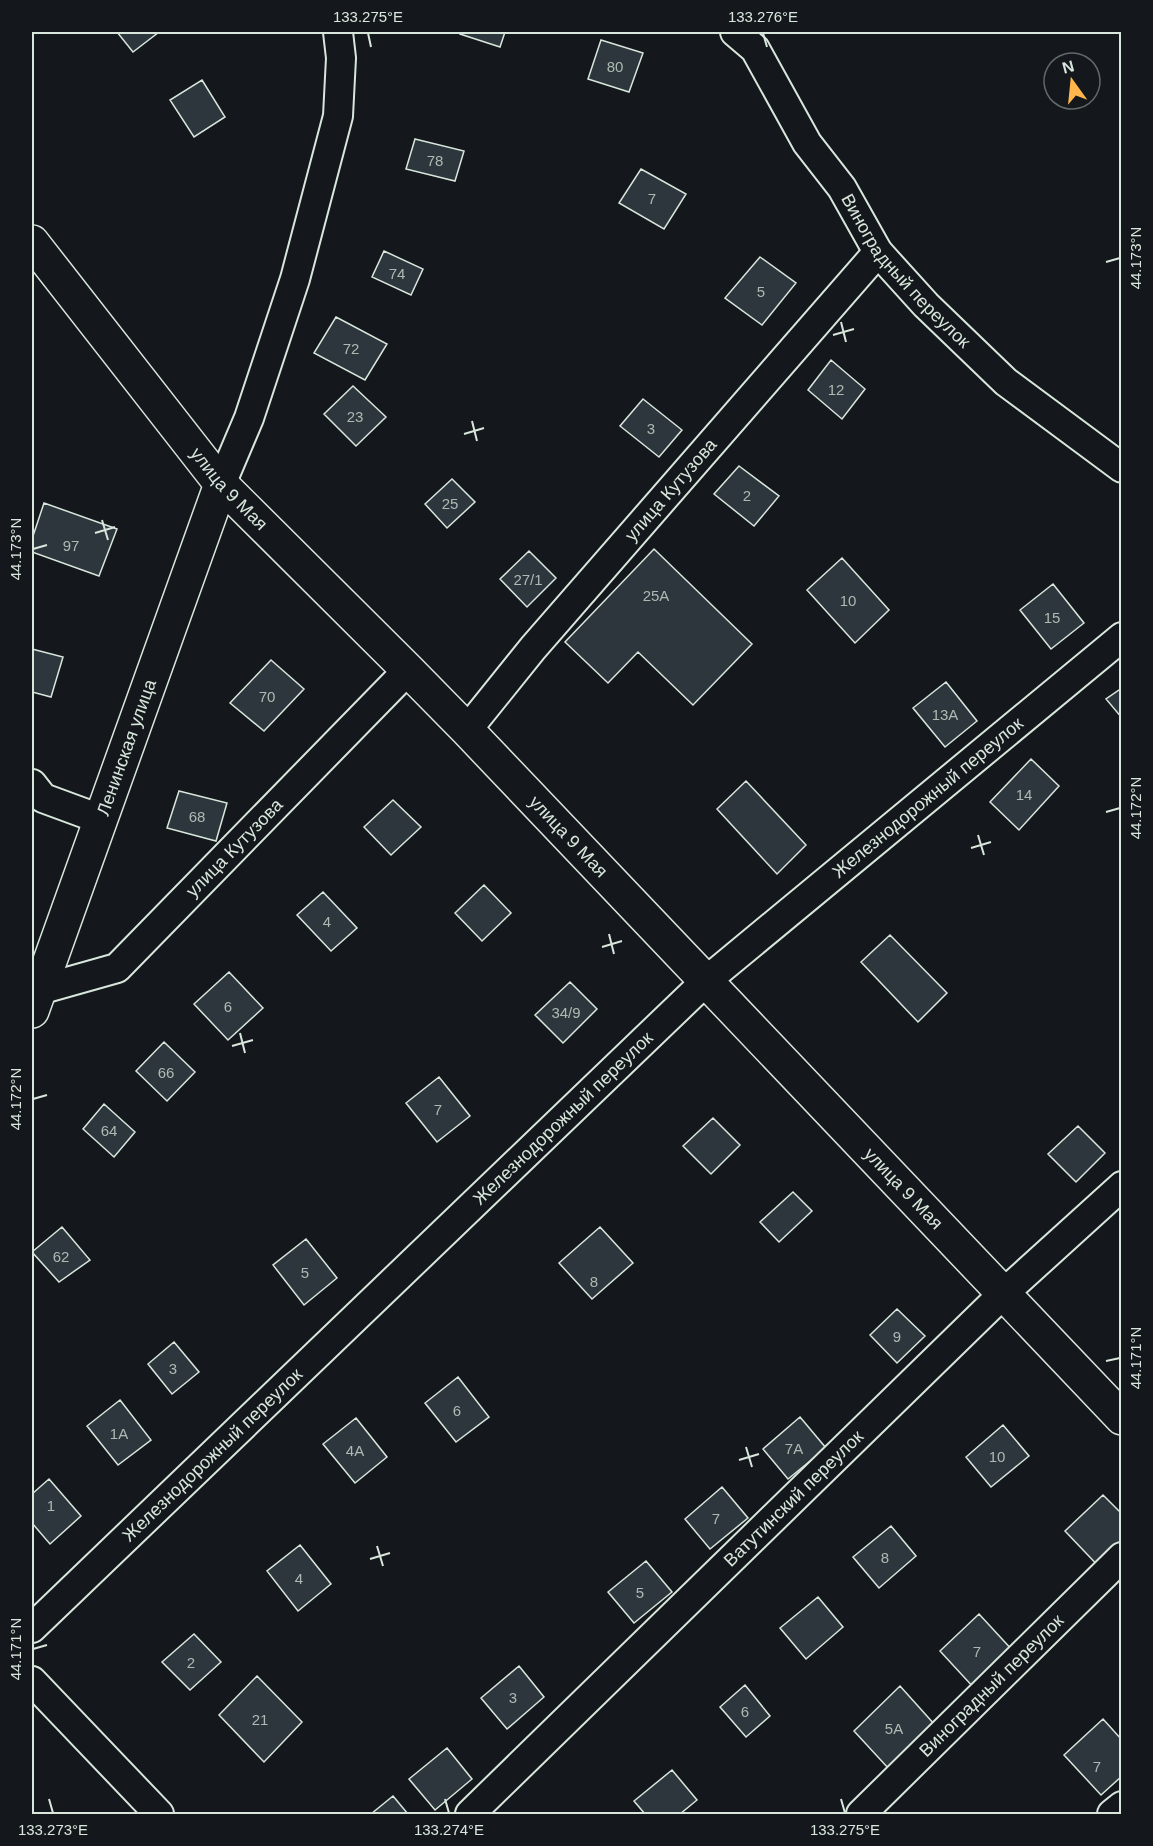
<svg xmlns="http://www.w3.org/2000/svg" width="1153" height="1846" viewBox="0 0 1153 1846" font-family="Helvetica,sans-serif">
  <style>
    .building { fill: #2c363c; stroke: #d8e6dc; stroke-width: 1.5 }
    .lines { fill: none; stroke-linecap: round; stroke-linejoin: round }
    .street-casing { stroke: #d8e6dc; stroke-width: 32 }
    .secondary-casing { stroke: #d8e6dc; stroke-width: 36 }
    .primary-casing { stroke: #d8e6dc; stroke-width: 36 }
    .street { stroke: #14181c; stroke-width: 28 }
    .secondary { stroke: #14181c; stroke-width: 33 }
    .primary { stroke: #14181c; stroke-width: 33 }
    .ticks { fill: none; stroke: #d8e6dc; stroke-width: 2 }
    .labels { text-anchor: middle; dominant-baseline: central; stroke-width: 4.5; stroke-linejoin: round; paint-order: stroke }
    .number-label { font-size: 15px; fill: #adbab4 }
    .street-label { font-size: 18px; fill: #d8e6dc; stroke: #14181c }
    .neatline { fill: none; stroke: #d8e6dc; stroke-width: 2 }
    .ticks-label { font-size: 15px; text-anchor: middle; fill: #d8e6dc }
  </style>
  <rect width="100%" height="100%" fill="#14181c"/>
  <path class="building" d="M117,32h42l-26,20z
    M461,32h44l-5,15 -40,-13z
    M601,40l42,13 -14,39 -41,-13z
    M202,80l23,37 -31,20 -24,-37z
    M415,139l49,12 -9,30 -49,-12z
    M641,169l45,25 -22,35 -45,-26z
    M384,251l39,18 -12,26 -39,-18z
    M760,257l36,26 -34,42 -37,-27z
    M336,317l51,27 -22,36 -51,-27z
    M831,360l34,29 -23,30 -34,-29z
    M353,386l33,31 -30,29 -32,-32z
    M643,399l39,31 -23,27 -39,-31z
    M739,466l40,30 -25,30 -40,-32z
    M452,479l23,23 -28,26 -22,-24z
    M44,503l73,26 -18,47 -67,-24v-13z
    M654,549l98,95 -59,61 -55,-53 -30,31 -43,-41z
    M529,551l27,27 -29,29 -27,-28z
    M842,558l47,52 -34,33 -48,-53z
    M1053,584l31,39 -33,26 -31,-39z
    M32,649l31,8 -12,40 -19,-5z
    M271,660l33,29 -40,42 -34,-28z
    M946,682l31,39 -32,26 -32,-39z
    M1122,688v30l-16,-19z
    M1031,759l28,27 -40,44 -29,-28z
    M746,781l60,64 -29,29 -60,-65z
    M179,791l48,12 -11,38 -49,-13z
    M393,800l28,27 -30,28 -27,-28z
    M484,885l27,28 -29,28 -27,-28z
    M323,892l34,36 -26,23 -34,-36z
    M890,935l57,58 -29,29 -57,-60z
    M229,972l34,36 -35,32 -34,-36z
    M570,982l27,27 -34,34 -28,-28z
    M164,1042l31,30 -28,29 -31,-30z
    M439,1077l31,39 -33,26 -31,-39z
    M104,1104l31,28 -21,25 -31,-28z
    M713,1118l27,27 -29,29 -28,-28z
    M1078,1126l27,27 -29,29 -28,-28z
    M793,1192l19,19 -33,31 -19,-20z
    M62,1227l28,33 -31,22 -27,-30z
    M600,1227l33,36 -41,36 -33,-36z
    M306,1239l31,39 -33,27 -31,-40z
    M897,1309l28,27 -28,27 -27,-28z
    M897,1309l28,27 -28,27 -27,-28z
    M174,1342l25,30 -27,22 -24,-30z
    M458,1377l31,40 -33,25 -31,-39z
    M120,1400l31,40 -33,25 -31,-39z
    M800,1417l26,31 -38,31 -25,-30z
    M356,1418l31,39 -32,26 -32,-39z
    M1003,1425l26,31 -38,31 -25,-30z
    M49,1479l32,37 -31,28 -18,-21v-29z
    M722,1487l26,31 -38,31 -25,-30z
    M1103,1495l19,19v41l-18,17 -39,-41z
    M891,1526l25,30 -37,32 -26,-31z
    M300,1545l31,39 -33,27 -31,-40z
    M646,1561l26,31 -38,31 -26,-31z
    M818,1597l25,30 -37,32 -26,-31z
    M979,1614l35,38 -39,37 -35,-38z
    M194,1634l27,28 -31,28 -28,-28z
    M519,1666l25,31 -37,32 -26,-31z
    M257,1676l45,46 -38,40 -45,-47z
    M745,1685l25,31 -24,21 -26,-30z
    M900,1686l35,39 -46,44 -35,-38z
    M1103,1719l19,21v36l-21,19 -37,-40z
    M447,1748l25,31 -37,31 -26,-31z
    M672,1770l25,30 -17,14h-35l-11,-13z
    M393,1796l15,18h-37z"/>
  <g class="lines">
    <defs>
      <g id="street">
        <path id="s1" d="M735,32l20,17 52,94 35,45 36,64 48,53 80,77 116,86"/>
        <path d="M221,484l28,-66 46,-139 43,-163 3,-58 -3,-26"/>
        <path id="s2" d="M467,730l66,-82 345,-396"/>
        <path d="M32,784l11,14 57,21"/>
        <path id="s3" d="M39,990l78,-22 291,-298"/>
        <path id="s4" d="M32,1628l674,-647 416,-344"/>
        <path d="M32,1681l127,133"/>
        <path id="s5" d="M470,1814l533,-520 119,-108"/>
        <path id="s6" d="M861,1814l261,-257"/>
        <path d="M1112,1814l10,-8"/>
      </g>
      <g id="secondary">
        <path id="s7" d="M32,1011l189,-527"/>
      </g>
      <g id="primary">
        <path id="s8" d="M32,242l189,242 187,186 59,60 655,688"/>
      </g>
    </defs>
    <use href="#street" class="street-casing"/>
    <use href="#secondary" class="secondary-casing"/>
    <use href="#primary" class="primary-casing"/>
    <use href="#street" class="street"/>
    <use href="#secondary" class="secondary"/>
    <use href="#primary" class="primary"/>
  </g>
  <path class="ticks" d="M368,33l3,14M763,33l4,14M1106,262l14,-4M841,322l5,20M833,335l21,-6M472,421l5,20M464,434l20,-6M102,520l6,20M95,533l20,-6M33,549l14,-4M1106,812l14,-4M978,835l6,20M971,848l20,-6M609,934l5,20M602,947l20,-6M240,1033l5,20M232,1046l21,-6M33,1099l14,-4M1106,1361l14,-3M746,1447l6,20M739,1460l20,-6M377,1546l6,20M370,1559l20,-6M33,1649l14,-4M49,1799l4,14M445,1799l4,14M841,1799l4,14"/>
  <g class="labels">
    <g class="number-label">
      <text x="615" y="66">80</text>
      <text x="435" y="160">78</text>
      <text x="652" y="198">7</text>
      <text x="397" y="273">74</text>
      <text x="761" y="291">5</text>
      <text x="351" y="348">72</text>
      <text x="836" y="389">12</text>
      <text x="355" y="416">23</text>
      <text x="651" y="428">3</text>
      <text x="747" y="495">2</text>
      <text x="450" y="503">25</text>
      <text x="71" y="545">97</text>
      <text x="528" y="579">27/1</text>
      <text x="656" y="595">25А</text>
      <text x="848" y="600">10</text>
      <text x="1052" y="617">15</text>
      <text x="267" y="696">70</text>
      <text x="945" y="714">13А</text>
      <text x="1024" y="794">14</text>
      <text x="197" y="816">68</text>
      <text x="327" y="921">4</text>
      <text x="228" y="1006">6</text>
      <text x="566" y="1012">34/9</text>
      <text x="166" y="1072">66</text>
      <text x="438" y="1109">7</text>
      <text x="109" y="1130">64</text>
      <text x="61" y="1256">62</text>
      <text x="305" y="1272">5</text>
      <text x="594" y="1281">8</text>
      <text x="897" y="1336">9</text>
      <text x="173" y="1368">3</text>
      <text x="457" y="1410">6</text>
      <text x="119" y="1433">1А</text>
      <text x="794" y="1448">7А</text>
      <text x="355" y="1450">4А</text>
      <text x="997" y="1456">10</text>
      <text x="51" y="1505">1</text>
      <text x="716" y="1518">7</text>
      <text x="885" y="1557">8</text>
      <text x="299" y="1578">4</text>
      <text x="640" y="1592">5</text>
      <text x="977" y="1651">7</text>
      <text x="191" y="1662">2</text>
      <text x="513" y="1697">3</text>
      <text x="745" y="1711">6</text>
      <text x="260" y="1719">21</text>
      <text x="894" y="1728">5А</text>
      <text x="1097" y="1766">7</text>
    </g>
    <g class="street-label">
      <text stroke="none"><textPath href="#s1" startOffset="296">Виноградный переулок</textPath></text>
      <text stroke="none"><textPath href="#s8" startOffset="316">улица 9 Мая</textPath></text>
      <text stroke="none"><textPath href="#s2" startOffset="315">улица Кутузова</textPath></text>
      <text stroke="none"><textPath href="#s7" startOffset="280">Ленинская улица</textPath></text>
      <text stroke="none"><textPath href="#s4" startOffset="1222">Железнодорожный переулок</textPath></text>
      <text stroke="none"><textPath href="#s8" startOffset="802">улица 9 Мая</textPath></text>
      <text stroke="none"><textPath href="#s3" startOffset="249">улица Кутузова</textPath></text>
      <text stroke="none"><textPath href="#s4" startOffset="736">Железнодорожный переулок</textPath></text>
      <text stroke="none"><textPath href="#s8" startOffset="1288">улица 9 Мая</textPath></text>
      <text stroke="none"><textPath href="#s4" startOffset="250">Железнодорожный переулок</textPath></text>
      <text stroke="none"><textPath href="#s5" startOffset="452">Ватутинский переулок</textPath></text>
      <text stroke="none"><textPath href="#s6" startOffset="183">Виноградный переулок</textPath></text>
    </g>
  </g>
  <rect width="1153" height="1846" fill="none" stroke="#14181c" stroke-width="66"/>
  <g transform="translate(1072 81) rotate(345)"><circle r="28" fill="#14181c" stroke="#626a69" stroke-width="1.5"/>
  <path d="M0-4.5L10 22L0 15L-10 22Z" fill="#ffb74d"/>
  <text y="-9" font-size="16" font-weight="bold" text-anchor="middle" fill="#d8e6dc">N</text>
  </g>
  <rect x="33" y="33" width="1087" height="1780" class="neatline"/>
  <g class="ticks-label">
    <text x="368" y="22">133.275°E</text>
    <text x="763" y="22">133.276°E</text>
    <text transform="translate(1136 258) rotate(-90)" y="5">44.173°N</text>
    <text transform="translate(16 549) rotate(-90)" y="5">44.173°N</text>
    <text transform="translate(1136 808) rotate(-90)" y="5">44.172°N</text>
    <text transform="translate(16 1099) rotate(-90)" y="5">44.172°N</text>
    <text transform="translate(1136 1358) rotate(-90)" y="5">44.171°N</text>
    <text transform="translate(16 1649) rotate(-90)" y="5">44.171°N</text>
    <text x="53" y="1835">133.273°E</text>
    <text x="449" y="1835">133.274°E</text>
    <text x="845" y="1835">133.275°E</text>
  </g>
</svg>
